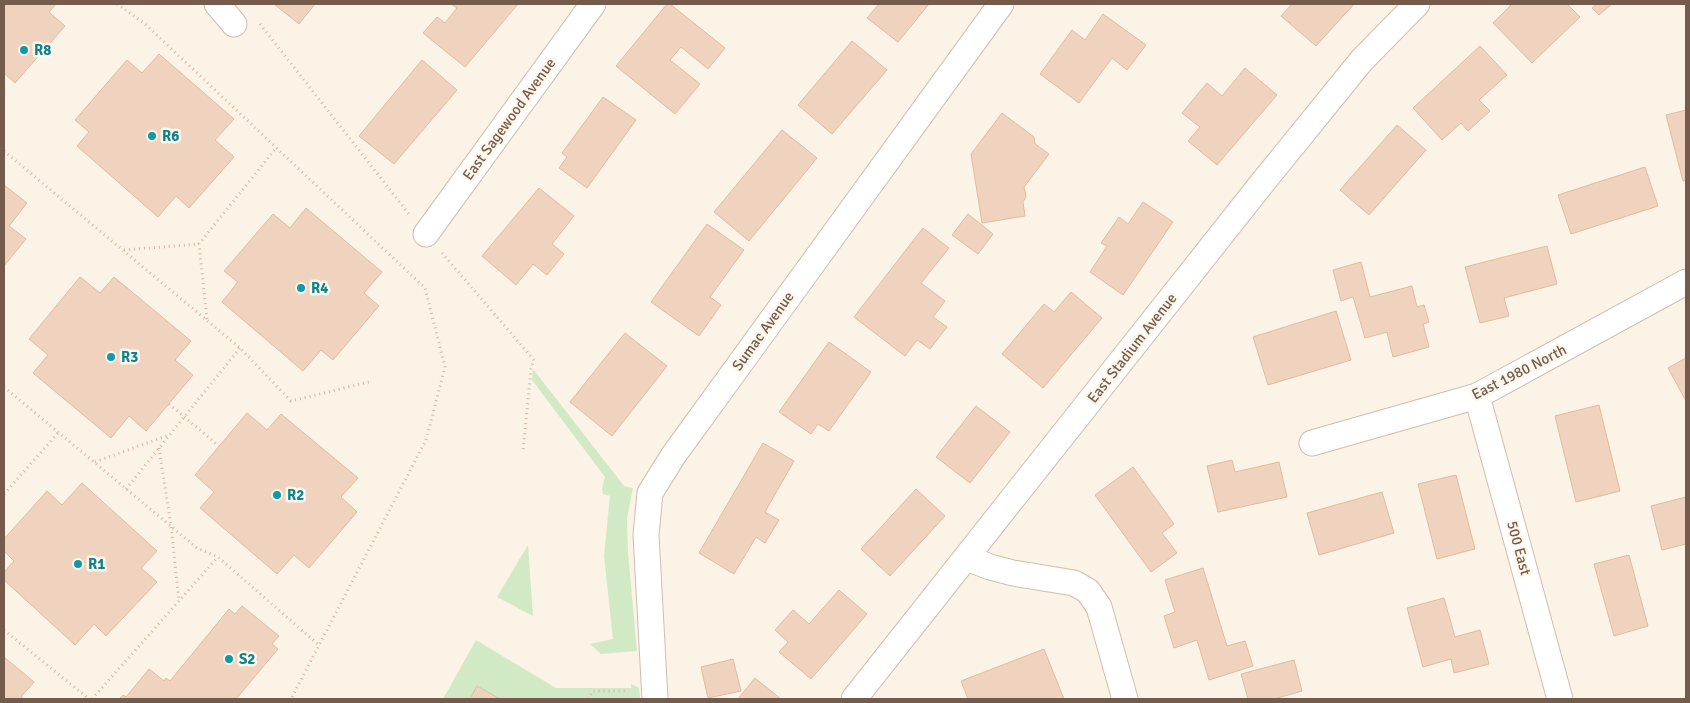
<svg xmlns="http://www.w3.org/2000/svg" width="1690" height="703" viewBox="0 0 1690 703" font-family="Signika,sans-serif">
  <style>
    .green { fill: #d2e9c5 }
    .building { fill: #f0d3be; stroke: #e2ba9f }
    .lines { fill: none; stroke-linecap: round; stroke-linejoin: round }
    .minor-casing { stroke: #cfbeaf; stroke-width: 27 }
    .path { stroke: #d5b6a1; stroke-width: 3; stroke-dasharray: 1 4; stroke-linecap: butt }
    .minor { stroke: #fff; stroke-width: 25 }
    .culture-dot { fill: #0f9aa8; stroke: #fef7ec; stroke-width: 2 }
    .labels { text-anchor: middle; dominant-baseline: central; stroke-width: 5; stroke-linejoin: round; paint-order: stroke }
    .culture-label { font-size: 15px; font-weight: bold; fill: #0d838f; stroke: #fef7ec; text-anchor: start }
    .street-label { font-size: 15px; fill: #745b4c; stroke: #fef7ec }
  </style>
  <rect width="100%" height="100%" fill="#fbf3e6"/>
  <path class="green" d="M533,369l91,117 9,2 -6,31 1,34 9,98 -36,3 -11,-10 23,-5 -9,-83 6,-60 -7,-2 -1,-6 3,-11 -73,-97z
    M528,545l5,71 -36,-19z
    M476,640l80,48h75v-4l8,4 1,11h-140l-23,-13 -7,13h-27z"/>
  <path class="building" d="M4,4h52l-7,8 16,14 -50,57 -11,-10z
    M274,4h41l-16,20z
    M451,4h67l-53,63 -42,-34 14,-16 8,6 12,-15z
    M667,4h3l55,44 -17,21 -27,-22 -11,13 30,24 -25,30 -59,-48z
    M879,4h50l-31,38 -31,-24z
    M1292,4h62l-38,42 -35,-30z
    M1512,4h55l13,13 -48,46 -39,-40z
    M1597,4h15l-13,11 -7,-7z
    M1103,14l43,31 -19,25 -15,-12 -33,45 -39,-29 32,-44 13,10z
    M852,41l35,29 -55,64 -34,-29z
    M1480,46l27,29 -28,25 11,11 -22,20 -7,-8 -19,17 -29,-32z
    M159,54l75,65 -19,21 19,17 -45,51 -13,-12 -18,21 -81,-71 12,-14 -14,-12 52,-60 15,13z
    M422,60l35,30 -63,74 -35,-28z
    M1245,68l32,27 -60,70 -29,-24 12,-14 -18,-14 25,-30 15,13z
    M603,97l33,23 -49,68 -28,-20 8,-11 -5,-4z
    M1686,110v70l-3,1 -17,-66z
    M1002,113l32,24 1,7 14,10 -25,33 2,10 -3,5 2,14 -43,7 -11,-69z
    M1397,125l29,25 -57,65 -29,-25z
    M782,130l35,28 -68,83 -35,-29z
    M1645,167l13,39 -87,28 -13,-39z
    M4,185l23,18 -18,23 17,13 -22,27z
    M539,188l35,28 -22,28 12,10 -17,21 -14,-11 -17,21 -34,-29z
    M1143,202l30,20 -50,73 -33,-23 17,-26 -6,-3 18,-26 9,7z
    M306,208l76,64 -18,21 15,13 -46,54 -12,-10 -18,21 -81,-69 16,-20 -14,-11 49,-57 17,14z
    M968,214l25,20 -15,20 -26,-19z
    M707,224l37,26 -34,47 11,8 -22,31 -48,-34z
    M923,228l26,20 -28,35 24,18 -12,16 14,10 -17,22 -13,-9 -12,16 -51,-39z
    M1547,246l10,38 -53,14 5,18 -29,7 -15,-56z
    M1361,262l9,35 42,-11 5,21 7,-2 5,17 -6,2 6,23 -36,10 -6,-25 -22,6 -12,-41 -12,4 -8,-31z
    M80,277l20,16 14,-16 77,64 -16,19 18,15 -47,56 -17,-15 -18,22 -78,-65 15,-18 -19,-16z
    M1071,292l31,26 -59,70 -41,-34 42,-50 10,8z
    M1336,311l15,49 -83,25 -15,-48z
    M625,333l42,33 -55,70 -42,-34z
    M829,342l42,30 -42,59 -11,-7 -7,10 -32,-22z
    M1686,358v43l-18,-33z
    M1599,405l21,86 -44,11 -21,-86z
    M976,406l34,26 -40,51 -34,-26z
    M247,413l20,17 14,-16 77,64 -17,19 16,15 -48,56 -15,-13 -17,19 -77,-66 14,-16 -19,-17z
    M763,443l31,18 -29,51 14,8 -14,23 -9,-6 -22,37 -35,-21z
    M1232,460l3,12 44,-10 8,35 -69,15 -11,-46z
    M1133,467l41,57 -12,9 15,20 -26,19 -56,-77z
    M1456,475l19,74 -38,10 -19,-75z
    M82,483l75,68 -16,17 16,14 -51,54 -12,-12 -19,21 -71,-65v-8l10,-11 -10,-10v-12l43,-48 15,14z
    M916,489l29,27 -55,60 -29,-27z
    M1382,492l12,41 -75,22 -12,-42z
    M1686,497v47l-24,6 -11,-44z
    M1629,555l19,71 -34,10 -20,-72z
    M1203,568l24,78 18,-5 8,25 -44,14 -12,-40 -23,8 -10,-32 11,-4 -10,-32z
    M839,590l28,24 -56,65 -32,-27 9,-10 -13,-12 18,-20 16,14z
    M1444,598l11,39 25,-7 9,34 -35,9 -3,-14 -28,8 -16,-59z
    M242,606l37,30 -7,8 6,5 -42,50h-117l4,-4 3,2 23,-28 15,12 2,-3 4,3 59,-72 6,5z
    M1044,649l20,50h-96l-7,-18z
    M4,657l30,25 -13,15 3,2h-20z
    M733,659l8,32 -33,7 -7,-31z
    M1294,660l8,31 -28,8h-26l-7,-25z
    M755,678l26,21h-43z
    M477,686l23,13h-30z"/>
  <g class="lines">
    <defs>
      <path id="minor" d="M217,4l17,20
        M426,234l167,-230
        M1477,396l83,303
        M1312,443l165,-47 209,-114
        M967,558l23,9 23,6 61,10 14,8 11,16 26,92
        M655,699l-9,-164 4,-42 23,-37 328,-452
        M854,699l405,-512 103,-127 55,-56"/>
    </defs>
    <use href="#minor" class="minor-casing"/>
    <path class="path" d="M117,4l27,19 281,265 20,79 -19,73 -135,259
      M260,24l149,190
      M4,151l236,197 51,53 78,-19
      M124,250l75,-6
      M442,253l92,107 -3,9 -8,83
      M207,319l-8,-75 77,-96
      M4,387l193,161 21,9 102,89
      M169,404l50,42
      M159,448l12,78 8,75
      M95,462l74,-27
      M126,489l114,-141
      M4,494l54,-61
      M4,630l85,69
      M92,699l126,-142
      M588,699l5,-8h35"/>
    <use href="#minor" class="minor"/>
  </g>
  <g class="culture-dot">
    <circle cx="24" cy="50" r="5"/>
    <circle cx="152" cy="136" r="5"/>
    <circle cx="301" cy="288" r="5"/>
    <circle cx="111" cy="357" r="5"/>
    <circle cx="277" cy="495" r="5"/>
    <circle cx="78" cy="564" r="5"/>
    <circle cx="229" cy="659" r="5"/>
  </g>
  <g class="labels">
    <g class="culture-label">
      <text x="34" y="50">R8</text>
      <text x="162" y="136">R6</text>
      <text x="311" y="288">R4</text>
      <text x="121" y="357">R3</text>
      <text x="287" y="495">R2</text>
      <text x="88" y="564">R1</text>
      <text x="239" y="659">S2</text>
    </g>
    <g class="street-label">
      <text transform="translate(509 119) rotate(-54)">East Sagewood Avenue</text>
      <text transform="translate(763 331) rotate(-54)">Sumac Avenue</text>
      <text transform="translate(1132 348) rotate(-52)">East Stadium Avenue</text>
      <text transform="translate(1519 372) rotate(-27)">East 1980 North</text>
      <text transform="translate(1519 548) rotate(75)">500 East</text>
    </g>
  </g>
  <rect width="1690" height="703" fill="none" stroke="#745b4c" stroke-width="10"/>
</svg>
